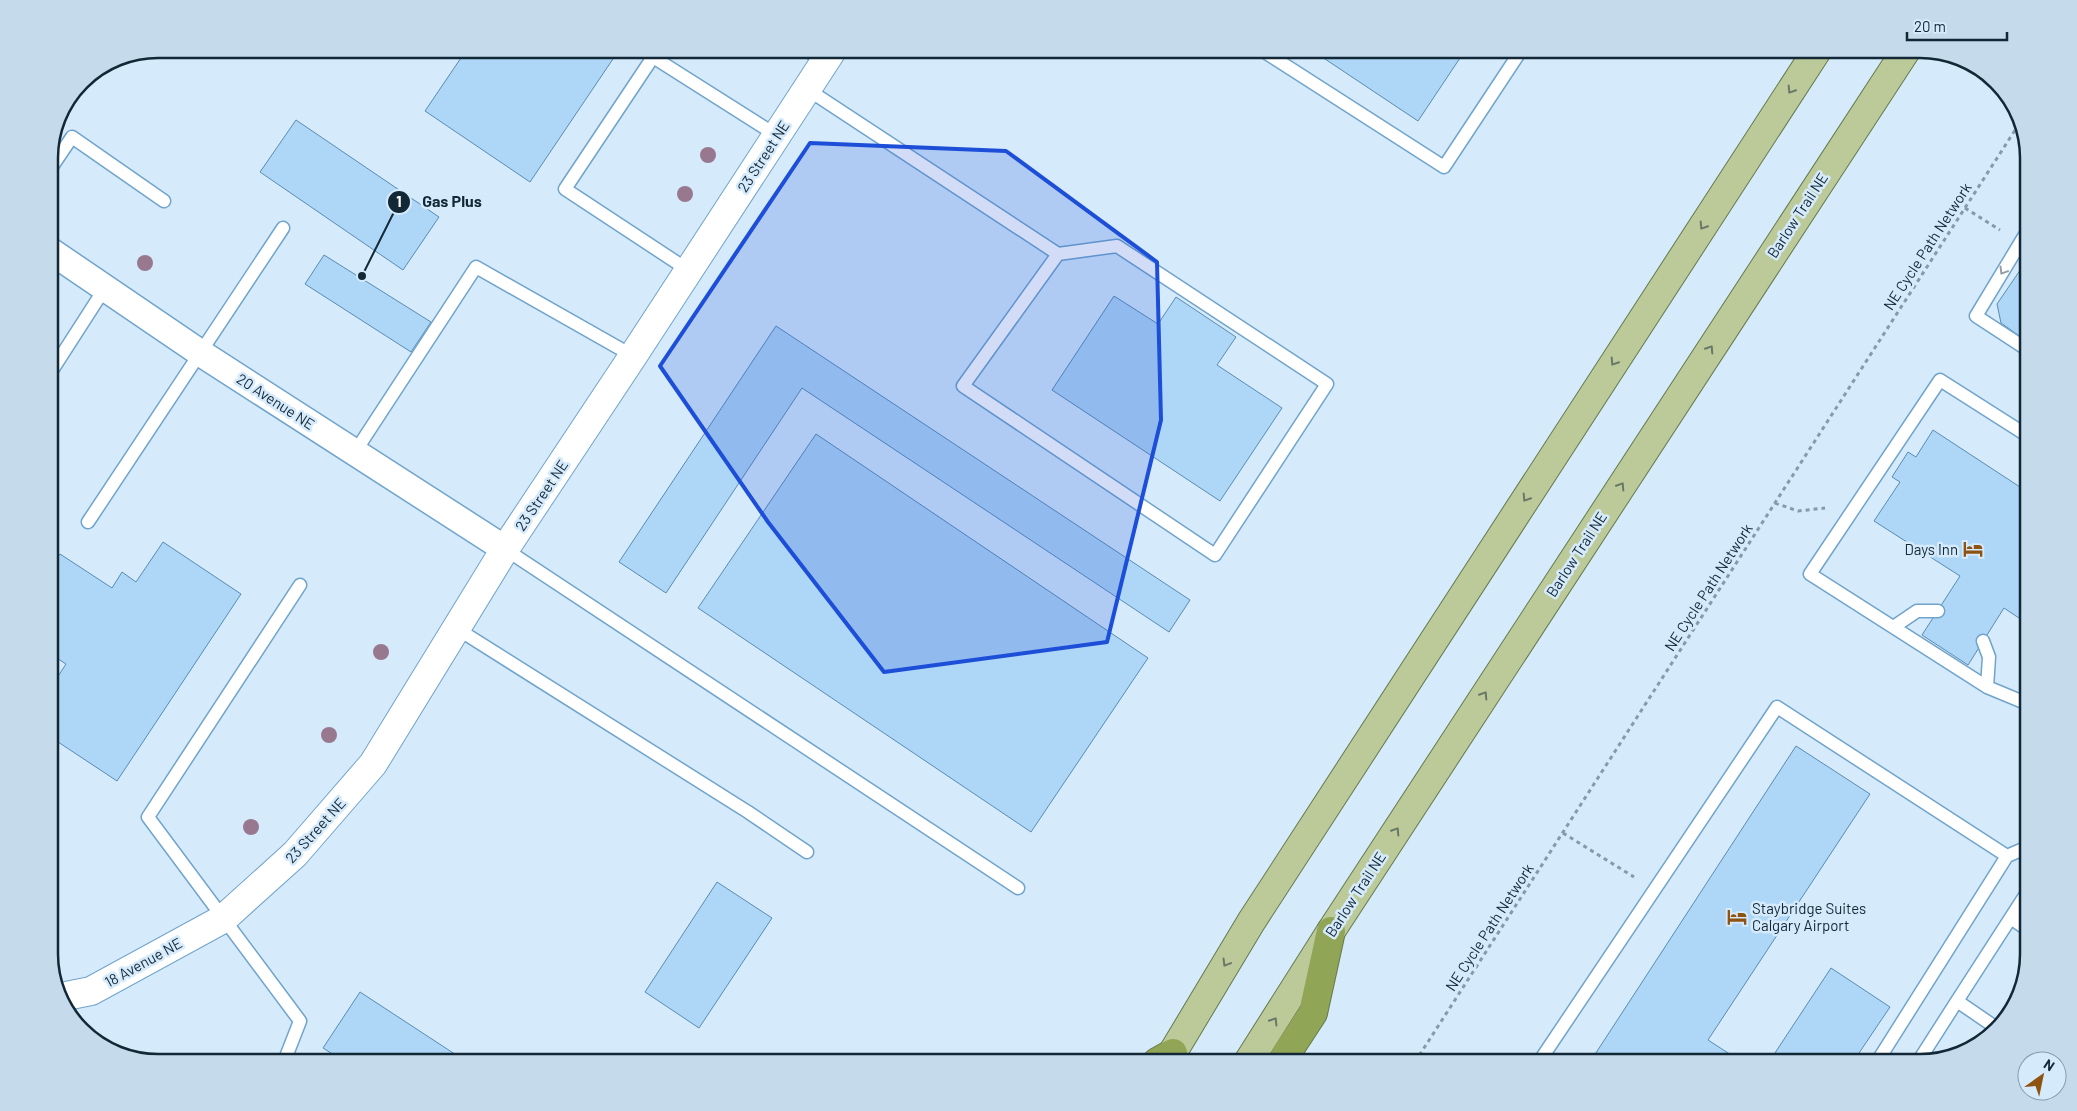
<svg xmlns="http://www.w3.org/2000/svg" width="2077" height="1111" viewBox="0 0 2077 1111" font-family="Barlow,sans-serif">
  <style>
    .building { fill: #aed6f6; stroke: #598cb2 }
    .lines { fill: none; stroke-linecap: round; stroke-linejoin: round }
    .service-casing { stroke: #70a4cb; stroke-width: 15 }
    .minor-casing { stroke: #70a4cb; stroke-width: 29 }
    .tertiary-casing { stroke: #70a4cb; stroke-width: 30 }
    .primary-casing { stroke: #647a4b; stroke-width: 30 }
    .motorway-casing { stroke: #647a4b; stroke-width: 30 }
    .path { stroke: #859aaa; stroke-width: 3; stroke-dasharray: 4 4; stroke-linecap: butt }
    .service { stroke: #fff; stroke-width: 12 }
    .minor { stroke: #fff; stroke-width: 26 }
    .tertiary { stroke: #fff; stroke-width: 28 }
    .primary { stroke: #bcca9a; stroke-width: 28 }
    .motorway { stroke: #90a656; stroke-width: 28 }
    .tree { fill: #98788f }
    .oneway { stroke: #687968 }
    .oneway2 { stroke: #959ea5 }
    .marked { fill: #1d4ed8; fill-opacity: 0.2; stroke: #1d4ed8; stroke-width: 4; stroke-linejoin: round }
    .labels { text-anchor: middle; dominant-baseline: central; stroke-width: 5; stroke-linejoin: round; paint-order: stroke }
    .street-label { font-size: 15px; fill: #132837; stroke: #d5eafb }
    .poi-label { font-size: 15px; fill: #132837; stroke: #d5eafb; text-anchor: end }
    .rim { fill: none; stroke: #132837; stroke-width: 2.5 }
    .leader { fill: none; stroke: #132837; stroke-width: 2 }
    .callout-dot { fill: #132837; stroke: #d5eafb; stroke-width: 2 }
    .mark-label { font-size: 15px; text-anchor: middle; font-weight: bold; fill: #fff }
    .callout-label { font-size: 16px; text-anchor: middle; font-weight: bold; fill: #132837; stroke: #d5eafb; stroke-width: 5; stroke-linejoin: round; paint-order: stroke }
  </style>
  <rect width="100%" height="100%" fill="#d5eafb"/>
  <path class="building" d="M467,49h150l2,1 -89,132 -105,-71z
    M1310,49h156l-48,72z
    M296,120l143,97 -36,53 -143,-98z
    M324,255l107,67 -20,30 -106,-68z
    M2025,263l3,2v77l-27,-19 -4,-19z
    M1114,296l44,28 18,-27 60,40 -19,28 65,43 -62,93 -168,-111z
    M776,326l414,274 -21,32 -367,-244 -136,205 -47,-31z
    M1933,430l87,57 8,-9v146l-24,-16 -36,57 -46,-30 38,-59 -86,-55 26,-39 -8,-5 16,-25 8,5z
    M816,434l332,224 -117,174 -333,-224z
    M163,542l78,52 -124,187 -68,-45v-46l17,-26 -17,-11v-82l11,-17 52,34 10,-16 14,10z
    M1796,746l74,48 -162,246 34,22h-152z
    M717,882l55,36 -73,110 -54,-36z
    M1831,968l59,39 -37,55h-84z
    M360,992l107,70h-122l-22,-14z"/>
  <g class="lines">
    <defs>
      <path id="service" d="M805,49l19,13
        M1260,49l184,118 78,-118
        M807,89l251,165 -95,132 252,169 112,-171 -210,-138 -59,8
        M49,171l23,-34 92,64
        M2028,230l-52,86 52,34
        M688,270l-123,-81 88,-132 123,78
        M49,375l56,-87
        M2028,436l-88,-56 -130,194 177,113 41,17
        M355,452l121,-185 157,89
        M88,522l195,-294
        M505,549l513,339
        M1895,626l22,-15h21
        M456,628l292,184 59,40
        M1983,641l6,16 -2,30
        M2011,918l17,12
        M1995,1027l-38,-26 71,-110
        M284,1062l16,-41 -152,-204 152,-232
        M1539,1062l238,-355 230,149
        M1877,1062l130,-206 21,-9
        M1918,1062l39,-61"/>
      <path id="minor" d="M49,250l150,102 306,197"/>
      <path id="tertiary" d="M61,997l30,-6 132,-72 72,-65 78,-90 132,-215 128,-193 200,-307"/>
      <path id="primary" d="M1167,1062l84,-140 567,-873
        M1248,1062l83,-131 576,-882"/>
      <path id="motorway" d="M1157,1062l16,-9
        M1281,1062l32,-49 18,-82"/>
    </defs>
    <use href="#service" class="service-casing"/>
    <use href="#minor" class="minor-casing"/>
    <use href="#tertiary" class="tertiary-casing"/>
    <use href="#primary" class="primary-casing"/>
    <use href="#motorway" class="motorway-casing"/>
    <path class="path" d="M1965,208l35,22
      M1775,503l23,8 27,-3
      M1563,833l71,44
      M1415,1062l604,-938"/>
    <use href="#service" class="service"/>
    <use href="#minor" class="minor"/>
    <use href="#tertiary" class="tertiary"/>
    <use href="#primary" class="primary"/>
    <use href="#motorway" class="motorway"/>
  </g>
  <g class="tree">
    <circle cx="708" cy="155" r="8"/>
    <circle cx="685" cy="194" r="8"/>
    <circle cx="145" cy="263" r="8"/>
    <circle cx="381" cy="652" r="8"/>
    <circle cx="329" cy="735" r="8"/>
    <circle cx="251" cy="827" r="8"/>
  </g>
  <defs><path id="oneway-chevron" d="M-2-3.5L2.5 0L-2 3.5" fill="none" stroke-width="1.6" stroke-linecap="round" stroke-linejoin="round" transform="scale(1.25)"/></defs>
  <g class="oneway">
    <use href="#oneway-chevron" transform="translate(1791 90) rotate(123)"/>
    <use href="#oneway-chevron" transform="translate(1703 226) rotate(123)"/>
    <use href="#oneway-chevron" transform="translate(1710 349) rotate(-57)"/>
    <use href="#oneway-chevron" transform="translate(1614 362) rotate(123)"/>
    <use href="#oneway-chevron" transform="translate(1621 486) rotate(-57)"/>
    <use href="#oneway-chevron" transform="translate(1526 498) rotate(123)"/>
    <use href="#oneway-chevron" transform="translate(1484 695) rotate(-57)"/>
    <use href="#oneway-chevron" transform="translate(1396 831) rotate(-57)"/>
    <use href="#oneway-chevron" transform="translate(1226 963) rotate(121)"/>
    <use href="#oneway-chevron" transform="translate(1274 1021) rotate(-58)"/>
  </g>
  <use class="oneway2" href="#oneway-chevron" transform="translate(2003 271) rotate(121)"/>
  <path class="marked" d="M810,143l196,8 151,111 4,158 -54,222 -223,30 -116,-150 -108,-156z"/>
  <defs>
    <symbol id="hotel-bare" viewBox="-9 -9 18 18"><path d="M-6-4.5h1.5V1H6V5H4.5V3h-9V5H-6ZM-4 0a1.8 1.8 0 1 1 3.6 0ZM.5 0V-2.5h3Q6-2.5 6 0Z" fill="#8e5311" stroke="#d5eafb" stroke-width="2.5" paint-order="stroke"/></symbol>
  </defs>
  <g fill-rule="evenodd">
    <use href="#hotel-bare" x="1959" y="535" width="28" height="28"/>
    <use href="#hotel-bare" x="1723" y="903" width="28" height="28"/>
  </g>
  <g class="labels">
    <g class="street-label">
      <text transform="translate(763 156) rotate(-57)">23 Street NE</text>
      <text transform="translate(1797 215) rotate(-57)">Barlow Trail NE</text>
      <text transform="translate(1927 246) rotate(-57)">NE Cycle Path Network</text>
      <text transform="translate(276 401) rotate(33)">20 Avenue NE</text>
      <text transform="translate(541 495) rotate(-56)">23 Street NE</text>
      <text transform="translate(1576 554) rotate(-57)">Barlow Trail NE</text>
      <text transform="translate(1708 587) rotate(-57)">NE Cycle Path Network</text>
      <text transform="translate(315 830) rotate(-48)">23 Street NE</text>
      <text transform="translate(1355 894) rotate(-57)">Barlow Trail NE</text>
      <text transform="translate(1489 927) rotate(-57)">NE Cycle Path Network</text>
      <text transform="translate(143 962) rotate(-29)">18 Avenue NE</text>
    </g>
    <g class="poi-label">
      <text x="1958" y="549">Days Inn</text>
      <text x="1752" y="908" text-anchor="start">Staybridge Suites<tspan x="1752" dy="17">Calgary Airport</tspan></text>
    </g>
  </g>
  <path d="M0 0H2077V1111H0ZM158 58H1920A100 100 0 0 1 2020 158V954A100 100 0 0 1 1920 1054H158A100 100 0 0 1 58 954V158A100 100 0 0 1 158 58Z" fill="#c5daeb" fill-rule="evenodd"/>
  <path class="rim" d="M158 58H1920A100 100 0 0 1 2020 158V954A100 100 0 0 1 1920 1054H158A100 100 0 0 1 58 954V158A100 100 0 0 1 158 58Z"/>
  <path class="leader" d="M362 276L399 202"/>
  <g class="callout-dot">
    <circle cx="362" cy="276" r="5"/>
    <circle cx="399" cy="202" r="12"/>
  </g>
  <g class="mark-label">
    <text x="399" y="207">1</text>
  </g>
  <g class="callout-label">
    <text x="452" y="207">Gas Plus</text>
  </g>
  <g transform="translate(2042 1076) rotate(33)"><circle r="24" fill="#d5eafb" stroke="#879cad"/>
  <path d="M0-4L9 19L0 12L-9 19Z" fill="#8e5311"/>
  <text y="-8" font-size="14" font-weight="bold" text-anchor="middle" fill="#132837">N</text>
  </g>
  <path d="M1907 32v8h100v-8" fill="none" stroke="#132837" stroke-width="2.5"/>
  <text x="1914" y="32" font-size="15" fill="#132837" stroke="#d5eafb" stroke-width="4" paint-order="stroke">20 m</text>
</svg>
